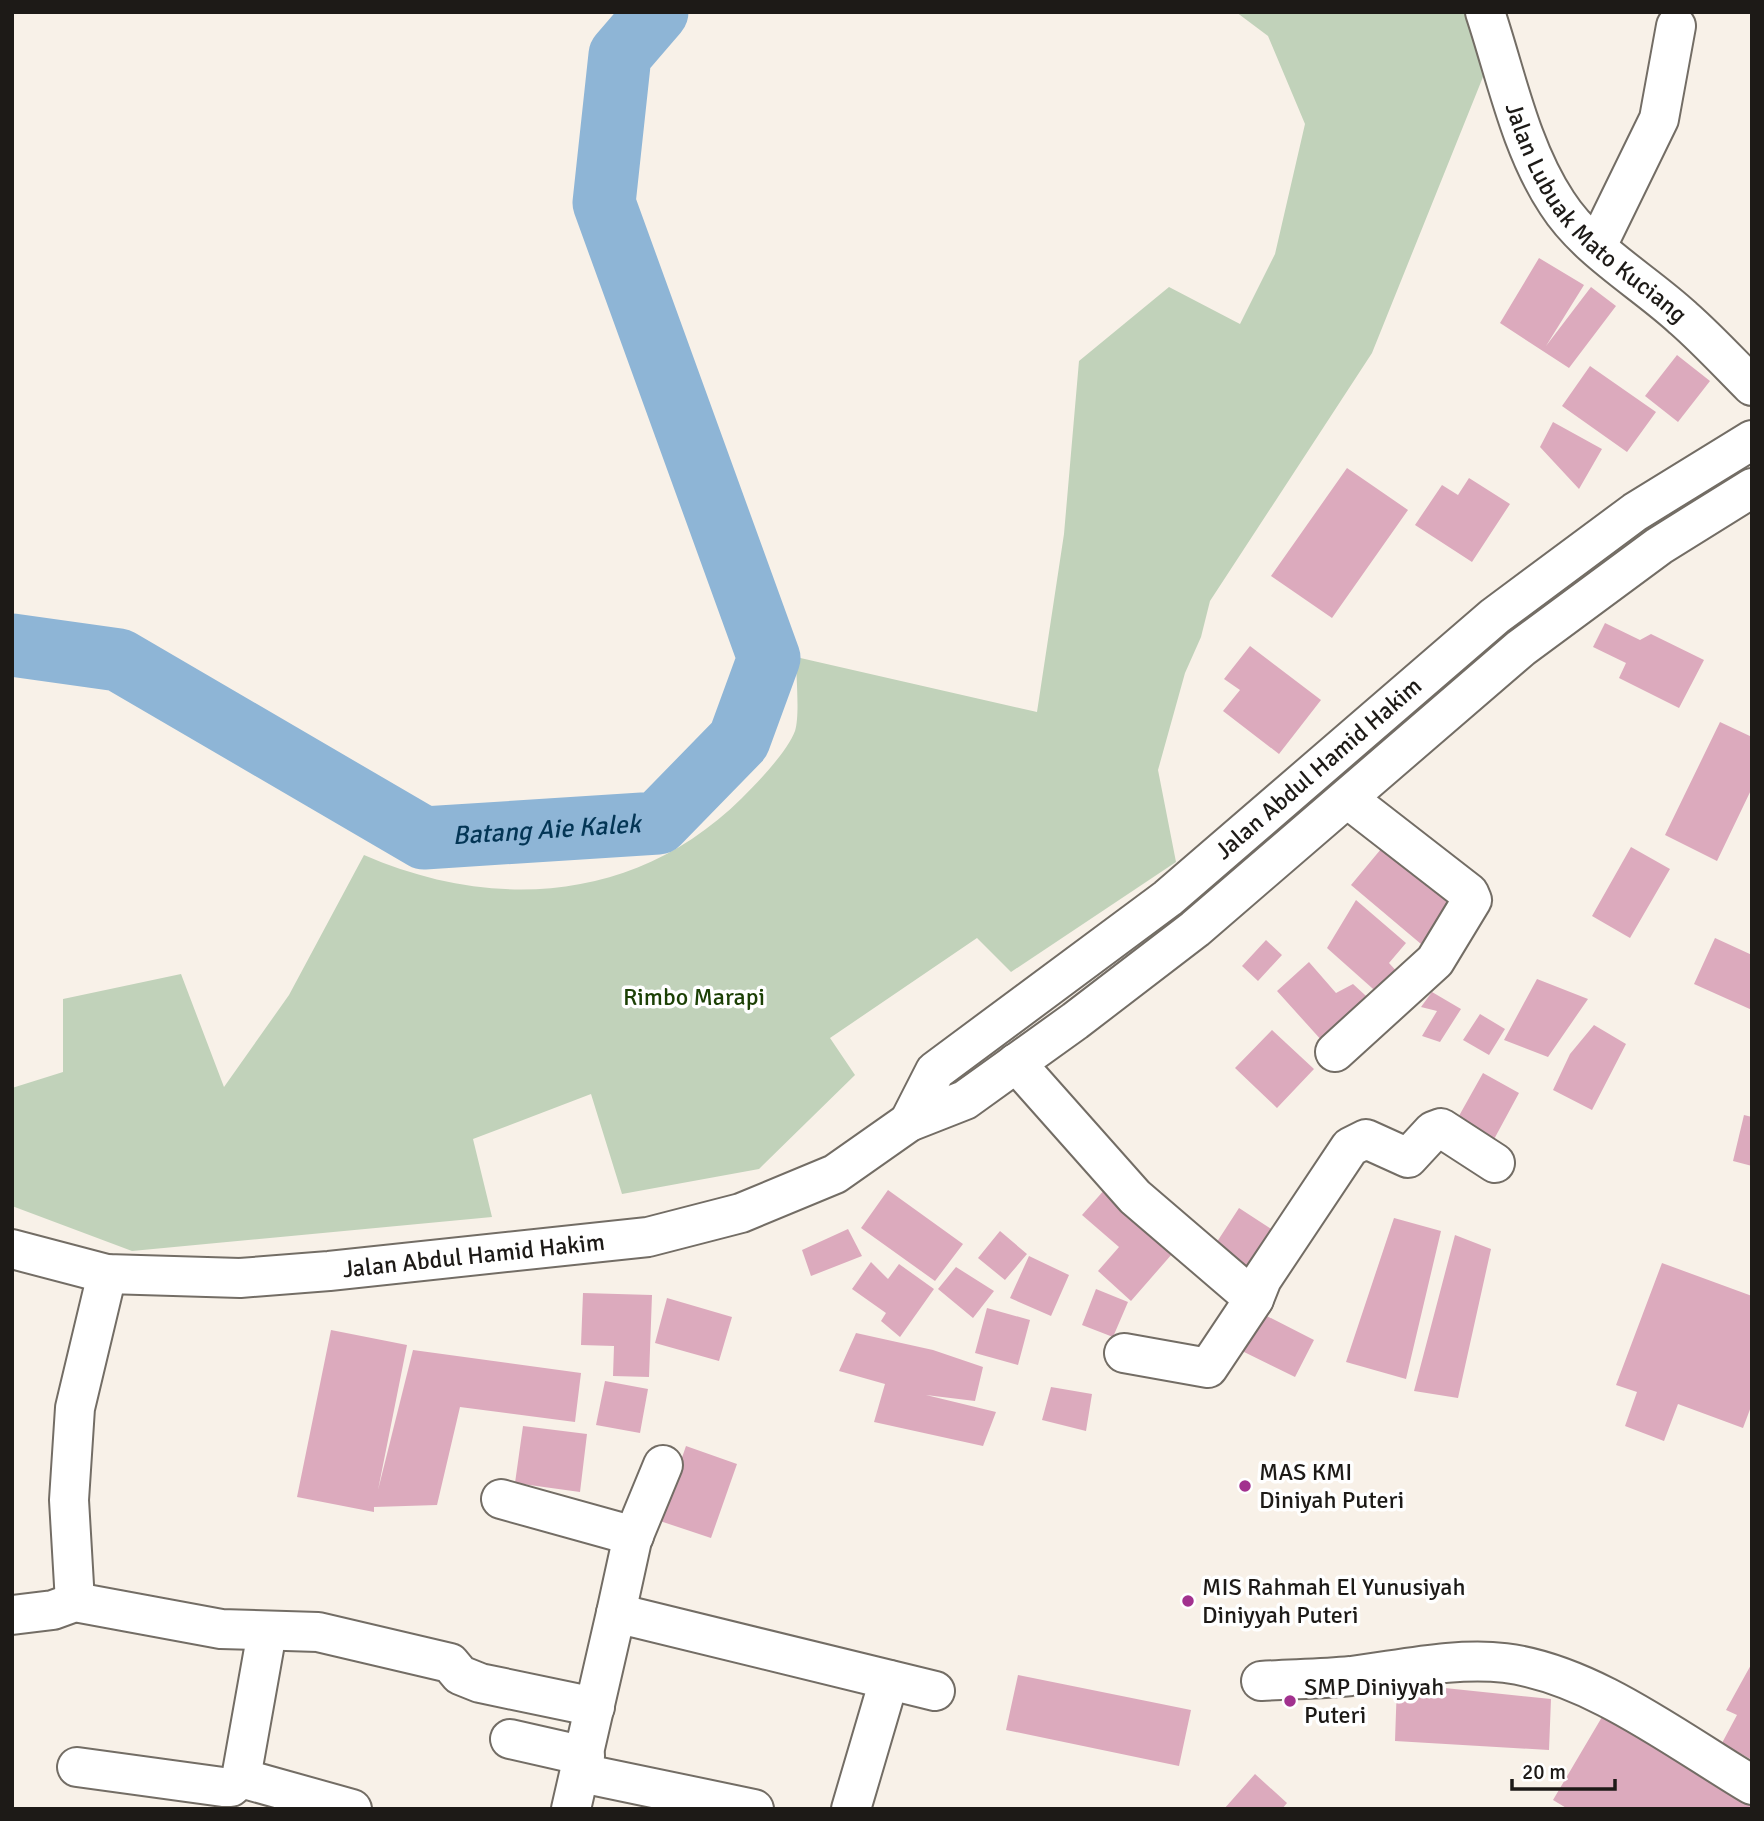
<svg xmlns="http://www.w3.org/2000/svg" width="1764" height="1821" viewBox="0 0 1764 1821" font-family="Signika,sans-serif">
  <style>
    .green { fill: #c1d2ba }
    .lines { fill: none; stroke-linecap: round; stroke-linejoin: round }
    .river { stroke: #8eb5d6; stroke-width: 63 }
    .building { fill: #dcaabd }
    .minor-casing { stroke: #736d65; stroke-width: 42 }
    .secondary-casing { stroke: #736d65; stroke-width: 42 }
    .minor { stroke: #fff; stroke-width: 38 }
    .secondary { stroke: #fff; stroke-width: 38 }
    .poi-dot { fill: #a2318e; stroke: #fff; stroke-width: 2.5 }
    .labels { text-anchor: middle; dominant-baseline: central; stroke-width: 7; stroke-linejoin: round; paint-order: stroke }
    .street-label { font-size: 24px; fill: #1d1a17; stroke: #fff }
    .park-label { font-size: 24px; fill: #1c4005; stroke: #fff }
    .poi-label { font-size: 24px; fill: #1d1a17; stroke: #fff; text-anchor: start }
    .water-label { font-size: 26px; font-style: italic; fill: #033555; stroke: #fff }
  </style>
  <rect width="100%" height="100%" fill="#f8f1e8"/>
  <path class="green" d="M1236,12h264l-11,50 -117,291 -162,248 -9,36 -16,36 -27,97 18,92 -165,110 -34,-34 -147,100 25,37 -96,94 -137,25 -31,-100 -118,45 19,78 -360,34 -120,-45v-118l51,-16v-73l118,-25 43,113 65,-92 75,-140c131,57 273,47 378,-57 16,-16 45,-46 53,-67 5,-16 1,-55 1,-74l241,55 27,-178 15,-173 90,-74 71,37 35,-70 30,-130 -37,-88z"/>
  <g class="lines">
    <path class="river" id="s1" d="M12,645l107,15 305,178 234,-15 81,-83 30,-82 -165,-455 16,-148 37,-43"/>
  </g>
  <path class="building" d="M1539,258l45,27 -38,61 45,-59 25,19 -47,62 -69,-45z
    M1677,355l33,26 -32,41 -33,-26z
    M1590,366l66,46 -29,40 -65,-46z
    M1553,422l49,27 -23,40 -39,-42z
    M1347,468l61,42 -76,108 -61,-42z
    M1469,478l41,26 -38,58 -57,-37 27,-40 16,10z
    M1605,623l35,17 11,-6 53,26 -25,48 -60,-30 7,-15 -33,-16z
    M1250,646l71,54 -42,54 -56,-43 17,-21 -16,-11z
    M1720,722l32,15v51l-35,73 -52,-26z
    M1391,837l71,59 -41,48 -70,-59z
    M1631,847l39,22 -40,69 -38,-22z
    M1356,900l50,43 -17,20 11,12 -19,21 -54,-48z
    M1715,938l37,17v55l-58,-26z
    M1266,940l16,15 -24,26 -16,-15z
    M1309,962l27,31 17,-9 24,22 -19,13 -10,-6 -25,29 -46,-51z
    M1537,979l51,20 -40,58 -44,-17z
    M1432,992l29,17 -21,33 -18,-6 15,-25 -16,-4z
    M1480,1014l25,15 -16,26 -26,-15z
    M1594,1025l32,19 -34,66 -39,-20 17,-36z
    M1272,1030l42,39 -37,39 -42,-40z
    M1483,1073l36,20 -27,50 -37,-20z
    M1744,1115l8,2v49l-19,-5z
    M1106,1188l32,36 34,30 -41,47 -33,-30 21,-24 -37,-32z
    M888,1190l75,54 -28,37 -74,-53z
    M1239,1208l49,32 -26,39 -49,-31z
    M1394,1218l47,13 -35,148 -60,-17z
    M848,1229l14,27 -51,20 -9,-26z
    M1000,1231l27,23 -22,26 -27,-22z
    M1455,1235l36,14 -33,149 -44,-7z
    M1029,1256l40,19 -18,41 -41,-18z
    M871,1262l17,17 11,-15 35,25 -34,48 -19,-16 5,-8 -34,-24z
    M1662,1263l90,33v108l-9,24 -65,-24 -14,37 -39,-15 12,-34 -21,-7z
    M956,1267l38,24 -21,27 -35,-29z
    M1096,1289l32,13 -15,35 -31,-12z
    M583,1293l69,2 -3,82 -36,-1 1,-30 -33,-1z
    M667,1298l65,19 -13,44 -64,-18z
    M987,1308l43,12 -12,45 -43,-12z
    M1257,1311l57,29 -19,37 -57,-28z
    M331,1330l76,15 -29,145 35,-140 168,23 -6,49 -115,-15 -23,98 -63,2v5l-77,-15z
    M856,1333l77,17 50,17 -8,34 -49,-6 70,17 -13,34 -109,-24 11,-38 -46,-13z
    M605,1381l43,8 -8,44 -44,-8z
    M1051,1387l41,7 -6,37 -44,-11z
    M523,1426l64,8 -7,58 -65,-9z
    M686,1446l51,18 -26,74 -51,-17z
    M1752,1663v97l-30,-17 15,-28 -11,-5z
    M1018,1675l173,35 -12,56 -173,-36z
    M1397,1683l154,16 -2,51 -154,-9z
    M1602,1717l150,87v5h-184l-15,-9z
    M1255,1774l32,29 -5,6h-58z"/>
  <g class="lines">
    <defs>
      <g id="minor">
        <path id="s2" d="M1485,12c21,63 35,135 72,191 30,47 86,78 126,115 24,21 46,45 69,68"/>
        <path d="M1597,246l62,-127 17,-93"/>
        <path d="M1335,1052l100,-91 37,-61 -3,-7 -121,-94"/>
        <path d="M1016,1063l119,134 119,102"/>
        <path d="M1124,1353l84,15 46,-69 8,-20 88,-132 16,-8 42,19 25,-27 8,-3 54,35"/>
        <path d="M501,1499l133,37"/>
        <path d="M75,1602l-6,-102 6,-92 32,-134"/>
        <path d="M616,1613l16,-73 31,-75"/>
        <path d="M12,1615l41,-5 22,-8 146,27 97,3 132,31 10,12 20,8 115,24"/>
        <path d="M1261,1681c30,-2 60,-2 90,-5 49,-6 104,-19 154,-13 87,11 173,78 247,122"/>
        <path d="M510,1739l75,17"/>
        <path d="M77,1767l146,20h8l10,-9 111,31"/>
        <path d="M581,1773l173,36"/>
        <path d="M241,1778l26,-146"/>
        <path d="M571,1809l45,-196 319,78"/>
        <path d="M851,1809l38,-129"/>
      </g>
      <g id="secondary">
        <path id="s3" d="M909,1122l26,-51 233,-173 327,-282 140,-104 117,-72"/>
        <path id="s4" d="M12,1249l95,25 133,4 89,-7 319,-34 93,-24 94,-39 74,-52 56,-22 110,-79 120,-92 326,-281 138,-102 93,-58"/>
      </g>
    </defs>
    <use href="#minor" class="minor-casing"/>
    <use href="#secondary" class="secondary-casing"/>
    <use href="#minor" class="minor"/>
    <use href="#secondary" class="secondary"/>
  </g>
  <g class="poi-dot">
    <circle cx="1245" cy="1486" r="7"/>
    <circle cx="1188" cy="1601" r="7"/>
    <circle cx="1290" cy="1701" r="7"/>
  </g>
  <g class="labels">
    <g class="street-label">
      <text stroke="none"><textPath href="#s2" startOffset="236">Jalan Lubuak Mato Kuciang</textPath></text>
      <text stroke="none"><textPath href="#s3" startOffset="546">Jalan Abdul Hamid Hakim</textPath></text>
      <text stroke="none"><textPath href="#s4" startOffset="466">Jalan Abdul Hamid Hakim</textPath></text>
    </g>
    <g class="park-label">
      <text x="694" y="997">Rimbo Marapi</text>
    </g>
    <g class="poi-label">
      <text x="1259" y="1472">MAS KMI<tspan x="1259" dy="28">Diniyah Puteri</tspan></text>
      <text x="1202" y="1587">MIS Rahmah El Yunusiyah<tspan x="1202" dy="28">Diniyyah Puteri</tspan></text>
      <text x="1304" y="1687">SMP Diniyyah<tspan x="1304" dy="28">Puteri</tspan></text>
    </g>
    <g class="water-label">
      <text stroke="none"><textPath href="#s1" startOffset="584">Batang Aie Kalek</textPath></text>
    </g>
  </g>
  <rect width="1764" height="1821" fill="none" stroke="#1d1a17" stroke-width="28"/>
  <path d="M1512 1779v10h103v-10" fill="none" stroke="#1d1a17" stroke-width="3.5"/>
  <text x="1522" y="1779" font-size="21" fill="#1d1a17" stroke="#ffffff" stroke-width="5" paint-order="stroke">20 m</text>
</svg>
